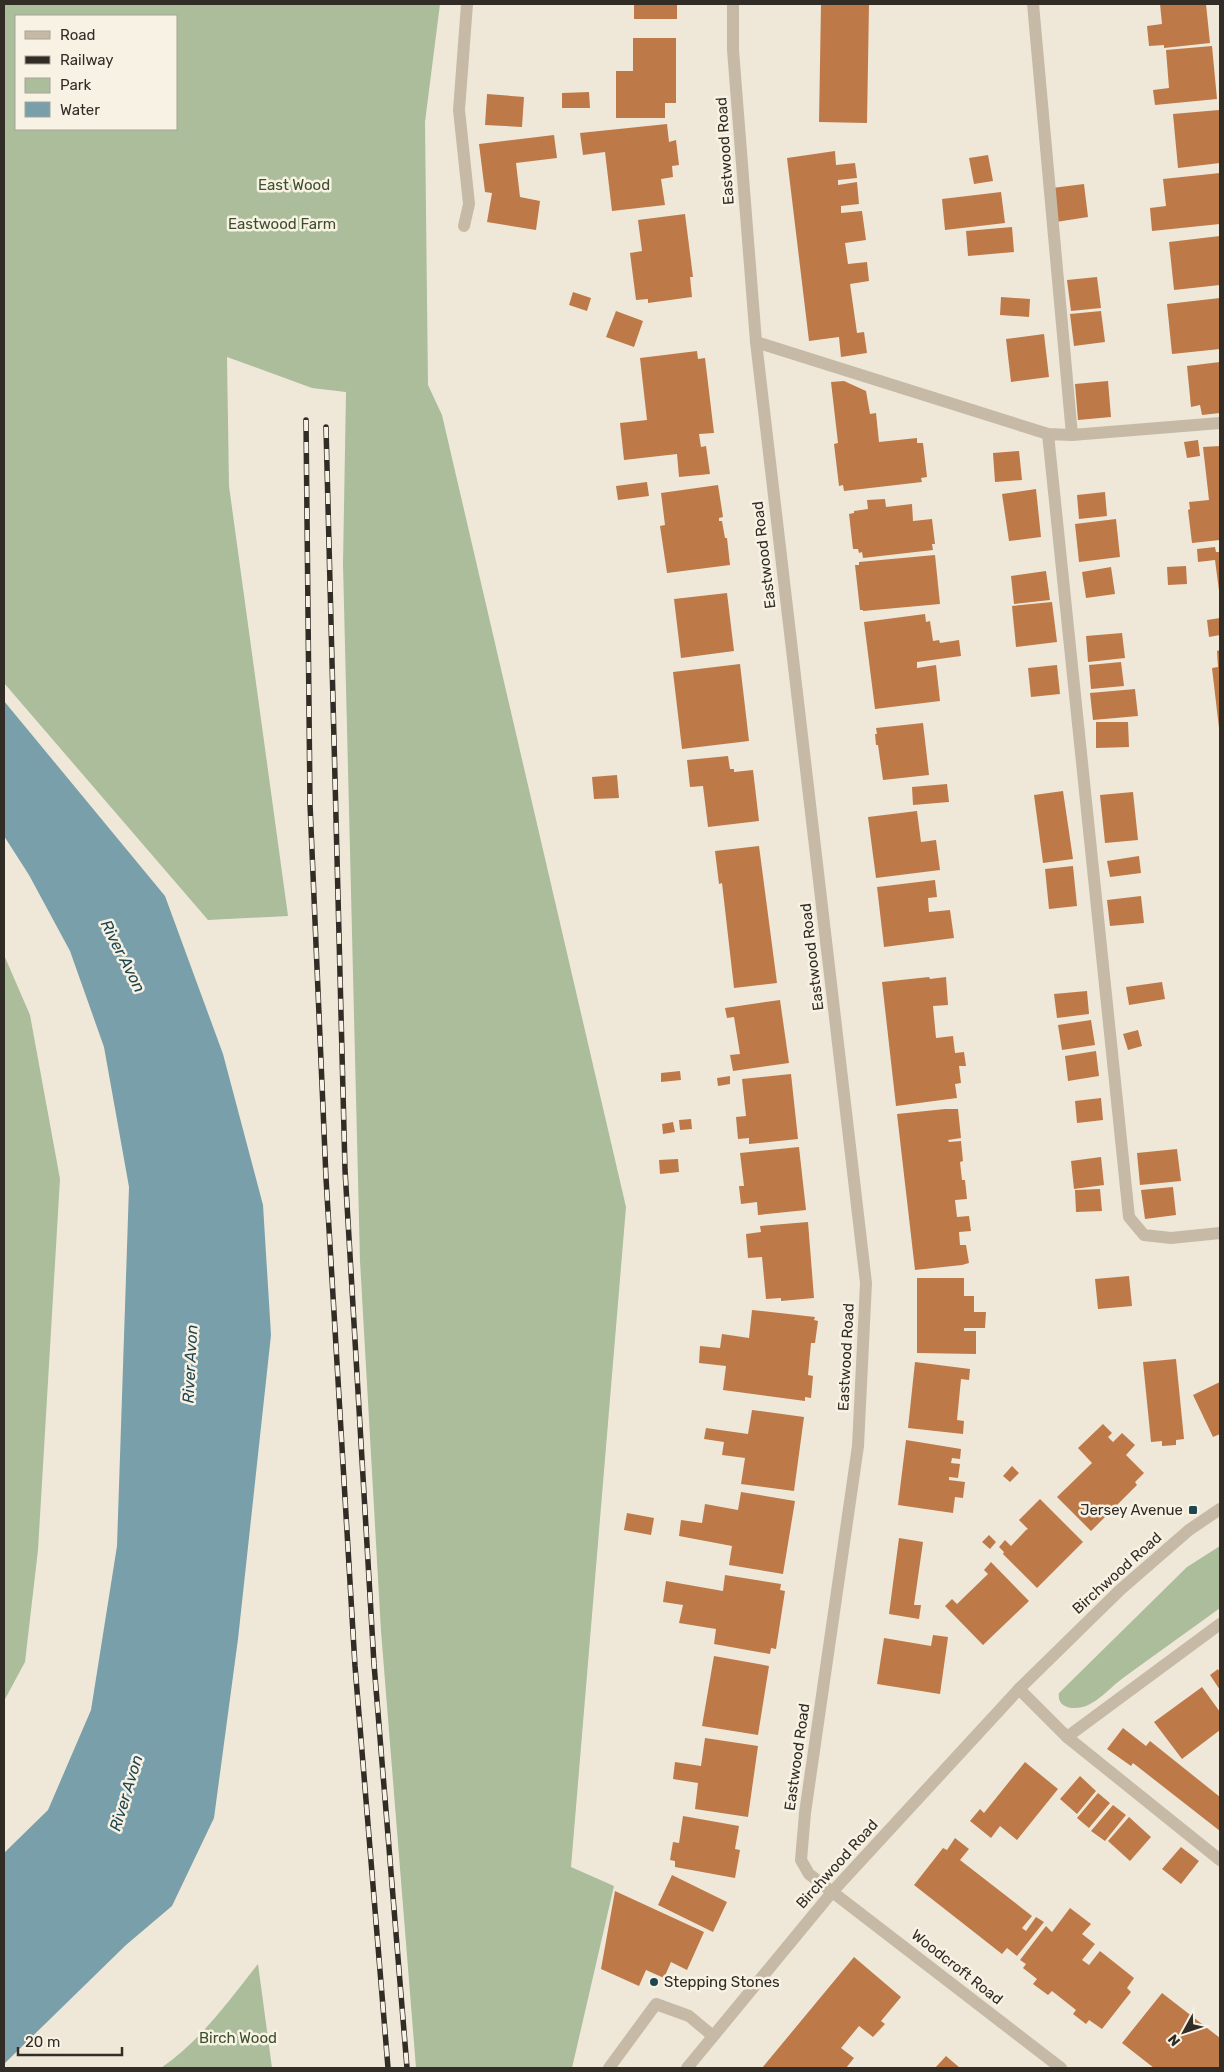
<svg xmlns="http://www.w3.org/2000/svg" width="1224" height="2072" viewBox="0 0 1224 2072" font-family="Rubik,sans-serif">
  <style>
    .green { fill: #abbd9a; fill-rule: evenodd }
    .water { fill: #799faa }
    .building { fill: #be7948 }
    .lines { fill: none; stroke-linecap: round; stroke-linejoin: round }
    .service { stroke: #c6baa6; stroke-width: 12 }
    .minor { stroke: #c6baa6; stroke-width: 12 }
    .tertiary { stroke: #c6baa6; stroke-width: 12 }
    .rail-casing { stroke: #322c26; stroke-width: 5.5 }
    .rail { stroke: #f7f2e4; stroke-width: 4; stroke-dasharray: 11; stroke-linecap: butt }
    .poi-dot { fill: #1f4551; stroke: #f7f2e4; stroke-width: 2 }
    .labels { text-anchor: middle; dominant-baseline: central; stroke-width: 5; stroke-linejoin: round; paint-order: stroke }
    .street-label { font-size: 15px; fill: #322c26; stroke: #f7f2e4 }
    .park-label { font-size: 15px; fill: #3c4f2c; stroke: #f7f2e4 }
    .poi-label { font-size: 15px; fill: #322c26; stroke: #f7f2e4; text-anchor: end }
    .water-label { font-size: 16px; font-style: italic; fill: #1f4551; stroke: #f7f2e4 }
  </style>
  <rect width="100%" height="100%" fill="#efe8d8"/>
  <path class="green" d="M4,4h436l-15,118 3,263 14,30 184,792 -55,660 43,19 -42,182h-156l-35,-437 -21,-370 -17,-697 3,-172 -34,-4 -85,-31 2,129 59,430 -80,4 -204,-237zM16,16h160v113h-160z
    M4,955l26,60 30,164 -22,371 -13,112 -21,39z
    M1220,1546v62c-32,23 -65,47 -97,70 -11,8 -21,20 -33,26 -11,7 -34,6 -31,-11l128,-126z
    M258,1964l14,104h-111c40,-28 67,-66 97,-104z"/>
  <path class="water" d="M4,701l161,195 58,158 40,151 8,130 -33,304 -24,179 -42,88 -46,39 -122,119v-211l44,-43 43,-100 26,-164 12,-359 -25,-140 -34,-96 -41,-76 -25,-39z"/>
  <path class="building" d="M634,4h43v15h-43z
    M821,4h48l-2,119 -48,-1z
    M1160,4h46l4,39 -46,5v-3l-15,1 -2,-20 15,-2z
    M633,38h43v65h-11v15h-49v-47h17z
    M1212,46l5,53 -62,6 -2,-15 16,-2 -3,-38z
    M589,92l1,16h-28v-15z
    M487,94l37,3 -2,30 -37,-2z
    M1219,110l1,53 -42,5 -5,-54z
    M667,124l2,18 7,-2 3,25 -7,1 1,11 -12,2 4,26 -53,6 -7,-59 -22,3 -3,-22z
    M554,135l3,23 -41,5 4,34 20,4 -4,29 -49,-8 5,-29 -7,-1 -6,-48z
    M835,151l1,14 19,-2 2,15 -19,2v5l19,-3 2,22 -18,2v7l21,-2 4,29 -21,3 3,21 19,-2 2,19 -19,3 7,49 7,-1 3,21 -26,4 -2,-20 -30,4 -22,-183z
    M988,155l5,26 -19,3 -5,-26z
    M1220,173v51l-68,7 -2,-23 16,-2 -3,-27z
    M1084,184l4,33 -32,5 -4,-34z
    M1001,192l4,31 -60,7 -3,-31z
    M685,214l8,63h-3l2,20 -44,6v-4l-12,1 -6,-47 12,-2 -4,-31z
    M1012,227l2,25 -46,4 -2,-25z
    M1220,236v49l-46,5 -5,-48z
    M1097,277l4,31 -30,3 -4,-31z
    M573,292l18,6 -4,13 -18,-6z
    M1001,297l29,2 -1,18 -29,-2z
    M1220,298v51l-48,5 -5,-50z
    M616,311l27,10 -9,26 -28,-10z
    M1101,311l4,31 -31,4 -4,-32z
    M1044,334l5,43 -38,5 -5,-43z
    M697,351l1,8 7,-1 9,75 -15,1 2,13 5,-1 4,28 -31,3 -2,-23 -53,6 -4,-37 27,-3 -7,-62z
    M1220,362v51l-18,2 -2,-10 -9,2 -4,-41z
    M844,381l22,10 4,23 6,-1 3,29 38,-4v5h6l4,34 -6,1 1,4 -78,9 -1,-6 -4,1 -5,-42 4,-1 -7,-61z
    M1108,381l3,36 -33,3 -3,-36z
    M1198,440l2,16 -13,2 -3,-16z
    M1220,446v94l-28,3 -4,-33 2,-1 -1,-7 20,-2 -6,-53z
    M1019,451l3,29 -27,2 -2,-29z
    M647,482l2,14 -31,4 -2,-14z
    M718,485l5,32 -4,1v3h3l3,17h2l3,27 -63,8 -7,-47 5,-1 -4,-32z
    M1036,489l5,48 -32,4 -7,-47z
    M1105,492l2,24 -28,3 -2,-24z
    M885,499l1,8 26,-3 1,17 19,-2 3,25h-3l1,6 -70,8 -1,-6 -3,1 -1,-4h-5l-4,-35 5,-1v-2l14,-2 -1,-9z
    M1116,519l4,38 -41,5 -4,-38z
    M1215,547l1,5h4v46l-5,-38 -17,2 -1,-13z
    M935,555l5,49 -77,7v-1h-3l-5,-45h4v-3z
    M1186,566l1,18 -19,1 -1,-18z
    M1111,567l4,27 -29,4 -4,-26z
    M1046,571l4,29 -36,4 -3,-28z
    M727,593l7,58 -53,7 -7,-59z
    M1052,602l5,40 -41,5 -4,-41z
    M925,614l1,8 4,-1 3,20 6,-1 1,3 19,-3 2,16 -44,6v6l19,-3 4,36 -65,8 -11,-87z
    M1220,618v17l-11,2 -2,-17z
    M1122,633l3,25 -37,4 -2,-26z
    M1220,650v78h-1l-7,-60 6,-1 -1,-16z
    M1121,662l3,24 -33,3 -2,-24z
    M740,664l9,77 -67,8 -9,-77z
    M1057,665l3,29 -29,3 -3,-29z
    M1135,689l3,27 -45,4 -3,-27z
    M1096,722h32l1,25 -33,1z
    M923,723l6,52 -46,5 -5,-35h-2l-1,-11h2l-1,-6z
    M728,756l2,13h4v3l19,-2 6,51 -51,6 -5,-41 -13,1 -3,-27z
    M617,775l2,23 -25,1 -2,-22z
    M947,784l2,18 -36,3 -1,-18z
    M1063,791l10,68 -30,4 -9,-68z
    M1133,792l5,48 -33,3 -5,-48z
    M917,811l4,31 15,-2 4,30 -64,8 -8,-61z
    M759,846l18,137 -43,5 -12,-105 -3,1 -4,-33z
    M1139,856l2,17 -31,4 -3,-16z
    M1073,866l4,40 -28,3 -4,-40z
    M935,880l2,17 -9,1 1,14 21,-2 4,28 -70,9 -7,-60z
    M1141,896l3,27 -34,3 -3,-26z
    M929,977l1,2 16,-2 2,28 -15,1 3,32 17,-2 2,17 9,-1 2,14h-7l2,17 -6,1 2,14 -61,8 -14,-124z
    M1162,982l3,17 -36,6 -3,-18z
    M1087,991l2,23 -32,4 -3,-24z
    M780,1000l9,63 -56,8 -3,-16 10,-1 -6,-37 -7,1 -2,-10z
    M1091,1020l4,25 -33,5 -4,-25z
    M1138,1030l4,16 -14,4 -5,-16z
    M1096,1051l3,25 -31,5 -3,-25z
    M680,1071l1,9 -20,2v-9z
    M791,1074l7,65 -49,5v-6l-11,1 -2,-22 10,-1 -4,-37z
    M730,1076v8l-12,2 -1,-8z
    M1101,1098l2,22 -26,3 -2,-22z
    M945,1109h13l3,29 -13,2 1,2 12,-1 2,20 -3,1 2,18h3l2,19 -12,1 2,17 12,-1 2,15 -12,1 1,13h6l3,18 -7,2 -47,5 -18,-156z
    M691,1119l1,10 -12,1 -1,-10z
    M673,1122l2,10 -12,2 -1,-10z
    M799,1147l7,63 -48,5 -1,-13 -16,2 -2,-18h5l-4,-33z
    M1177,1149l4,32 -41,4 -3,-32z
    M1101,1157l3,28 -30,4 -3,-28z
    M678,1159l1,13 -19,2 -1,-14z
    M1173,1187l3,28 -31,4 -4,-29z
    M1100,1189l2,22 -26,1 -1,-22z
    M808,1222l6,76 -33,3v-3l-15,1 -4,-42 -14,1 -2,-24 15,-2 -1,-6z
    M1129,1276l3,30 -34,3 -3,-30z
    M917,1278h47v18h10v16h12l-1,16h-21v3h12v23l-59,-1z
    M752,1310l63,7 -1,3 4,1 -3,22h-4l-3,32 5,1 -2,22 -6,-1v4l-82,-11 3,-24 -27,-3 1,-17 20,2 2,-14 27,4z
    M1176,1359l8,80 -8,1v5l-14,1v-5l-11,1 -8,-80z
    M915,1362l55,7 -1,11 -8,-1 -4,41 7,1 -1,13 -55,-6z
    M1220,1382v52l-7,3 -20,-42z
    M752,1410l52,7 -10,74 -53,-7 4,-26 -23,-3 2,-13 -20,-3 2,-11 42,6z
    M1103,1424l9,9 -4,4 5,5 9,-9 13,12 -9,10 18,18 -9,9 2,3 -46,46 -34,-34 35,-34 -14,-15z
    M906,1440l55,9 -1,10 -8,-1 -1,5 9,1 -2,14 -9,-1v3l16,2 -2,16 -8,-1 -2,16 -55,-8z
    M1012,1466l7,7 -9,9 -7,-6z
    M741,1492l54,9 -12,73 -54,-9 3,-19 -53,-10 2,-16 21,3 3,-19 33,6z
    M1040,1499l43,43 -46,46 -34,-34 1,-2 -5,-5 6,-7 6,6 15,-16 2,-1 -9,-9z
    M627,1513l27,5 -3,17 -27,-5z
    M989,1535l7,7 -6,7 -8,-7z
    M899,1538l24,4 -9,63h7l-2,14 -30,-5z
    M991,1562l38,39 -46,44 -38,-39 7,-7 5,5 31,-30 -4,-4z
    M725,1575l56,9 -1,6 5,1 -9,58 -5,-1 -1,6 -56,-10 2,-15 -37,-6 4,-18 -20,-3 3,-21 57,10z
    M933,1635l15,2 -8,57 -63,-10 7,-46 47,8z
    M714,1656l55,10 -11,69 -56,-9z
    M1218,1669l2,4v17l-10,-15z
    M1202,1687l18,25v18l-38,29 -28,-37z
    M1123,1728l23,18 4,-5 70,56v34l-87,-68 -2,3 -24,-17z
    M705,1738l53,8 -10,71 -53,-8 3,-26 -25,-4 2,-17 26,4z
    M1025,1762l33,27 -41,51 -17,-14 -9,12 -21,-17 10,-12 4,4z
    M1080,1776l16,15 -19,23 -17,-15z
    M1098,1793l12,10 -21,25 -12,-10z
    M1113,1805l13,10 -21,26 -14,-10z
    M683,1816l56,10 -4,23 5,1 -5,28 -60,-11v-6l-5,-1 3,-18 6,1z
    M1129,1817l22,20 -21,24 -22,-20z
    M955,1838l14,11 -9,11 72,56 -10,12 4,3 10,-14 8,5 -27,34 -10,-8 -5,6 -88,-69 29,-37 4,2z
    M1181,1847l18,14 -18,23 -19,-15z
    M672,1875l55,27 -14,30 -55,-27z
    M615,1891l89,41 -17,38 -16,-8 -7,16 -18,-8 -7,16 -38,-17z
    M1070,1908l21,16 -9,10 13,10 -13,16 7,5 11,-14 34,27 -7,10 4,4 -29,37 -13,-9 -3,4 -13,-10 3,-4 -24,-19 -4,4 -15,-11 4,-5 -14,-11 3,-4 -6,-4 26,-34 6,6z
    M854,1957l47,40 -20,24 4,3 -12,13 -14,-11 -18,22 13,10 -8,10h-84z
    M1162,1993l58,45v30h-66l-32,-25z
    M946,2056l14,12h-25z"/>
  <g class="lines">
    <path class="service" d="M1033,4l39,431
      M464,226l5,-22 -10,-94 8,-106
      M756,342l292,92 24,1 148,-12
      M1048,434l81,783 15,18 27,3 49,-5
      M1067,1737l153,123
      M609,2068l47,-64 33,12 24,20"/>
    <path class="minor" d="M733,4v46l23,292 110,941 -8,163 -53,367 -4,47 8,14 252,194
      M1019,1689l48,48 153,-113"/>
    <path class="tertiary" d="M687,2068l146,-177 186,-202 101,-99 69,-60 31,-21"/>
    <defs>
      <path id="rail" d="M306,420l4,384 16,374 29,488 33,402
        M326,427l19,743 29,494 33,404"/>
    </defs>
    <use href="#rail" class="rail-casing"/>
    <use href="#rail" class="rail"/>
  </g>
  <g class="poi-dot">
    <rect x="1188" y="1505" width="10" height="10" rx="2.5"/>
    <circle cx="654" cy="1982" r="5"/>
  </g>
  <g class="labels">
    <g class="street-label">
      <text transform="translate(725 151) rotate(-94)">Eastwood Road</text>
      <text transform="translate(764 555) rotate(-97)">Eastwood Road</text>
      <text transform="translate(812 957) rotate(-97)">Eastwood Road</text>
      <text transform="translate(846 1357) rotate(-87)">Eastwood Road</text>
      <text transform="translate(1117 1573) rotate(-42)">Birchwood Road</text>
      <text transform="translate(797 1757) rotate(-82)">Eastwood Road</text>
      <text transform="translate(837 1864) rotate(-48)">Birchwood Road</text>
      <text transform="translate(957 1967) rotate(38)">Woodcroft Road</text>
    </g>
    <g class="park-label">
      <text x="294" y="185">East Wood</text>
      <text x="282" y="224">Eastwood Farm</text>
      <text x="238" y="2038">Birch Wood</text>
    </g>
    <g class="poi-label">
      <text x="1183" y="1510">Jersey Avenue</text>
      <text x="664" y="1982" text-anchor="start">Stepping Stones</text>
    </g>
    <g class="water-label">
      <text transform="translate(123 956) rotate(63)">River Avon</text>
      <text transform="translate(190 1364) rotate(-87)">River Avon</text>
      <text transform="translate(126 1793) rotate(-73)">River Avon</text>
    </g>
  </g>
  <rect width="1224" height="2072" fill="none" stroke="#322c26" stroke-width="10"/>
  <rect x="15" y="15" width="162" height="115" fill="#f7f2e4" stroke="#a8a398"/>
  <rect x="25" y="31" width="25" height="8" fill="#c6baa6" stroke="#a8a398"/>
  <text x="60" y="40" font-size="15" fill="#322c26">Road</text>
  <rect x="25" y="56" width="25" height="8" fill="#322c26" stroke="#a8a398"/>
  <text x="60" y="65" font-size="15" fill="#322c26">Railway</text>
  <rect x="25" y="78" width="25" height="15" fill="#abbd9a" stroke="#a8a398"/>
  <text x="60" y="90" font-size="15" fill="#322c26">Park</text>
  <rect x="25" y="102" width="25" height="15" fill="#799faa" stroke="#a8a398"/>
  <text x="60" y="115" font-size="15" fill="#322c26">Water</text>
  <g transform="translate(1184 2032) rotate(230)" stroke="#f7f2e4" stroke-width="4" paint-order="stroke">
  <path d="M0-4L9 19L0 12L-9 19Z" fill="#322c26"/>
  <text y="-8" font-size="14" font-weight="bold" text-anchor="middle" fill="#322c26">N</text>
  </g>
  <path d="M18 2047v8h104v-8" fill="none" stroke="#322c26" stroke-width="2.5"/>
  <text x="25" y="2047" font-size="15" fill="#322c26" stroke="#f7f2e4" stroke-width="4" paint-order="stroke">20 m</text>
</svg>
